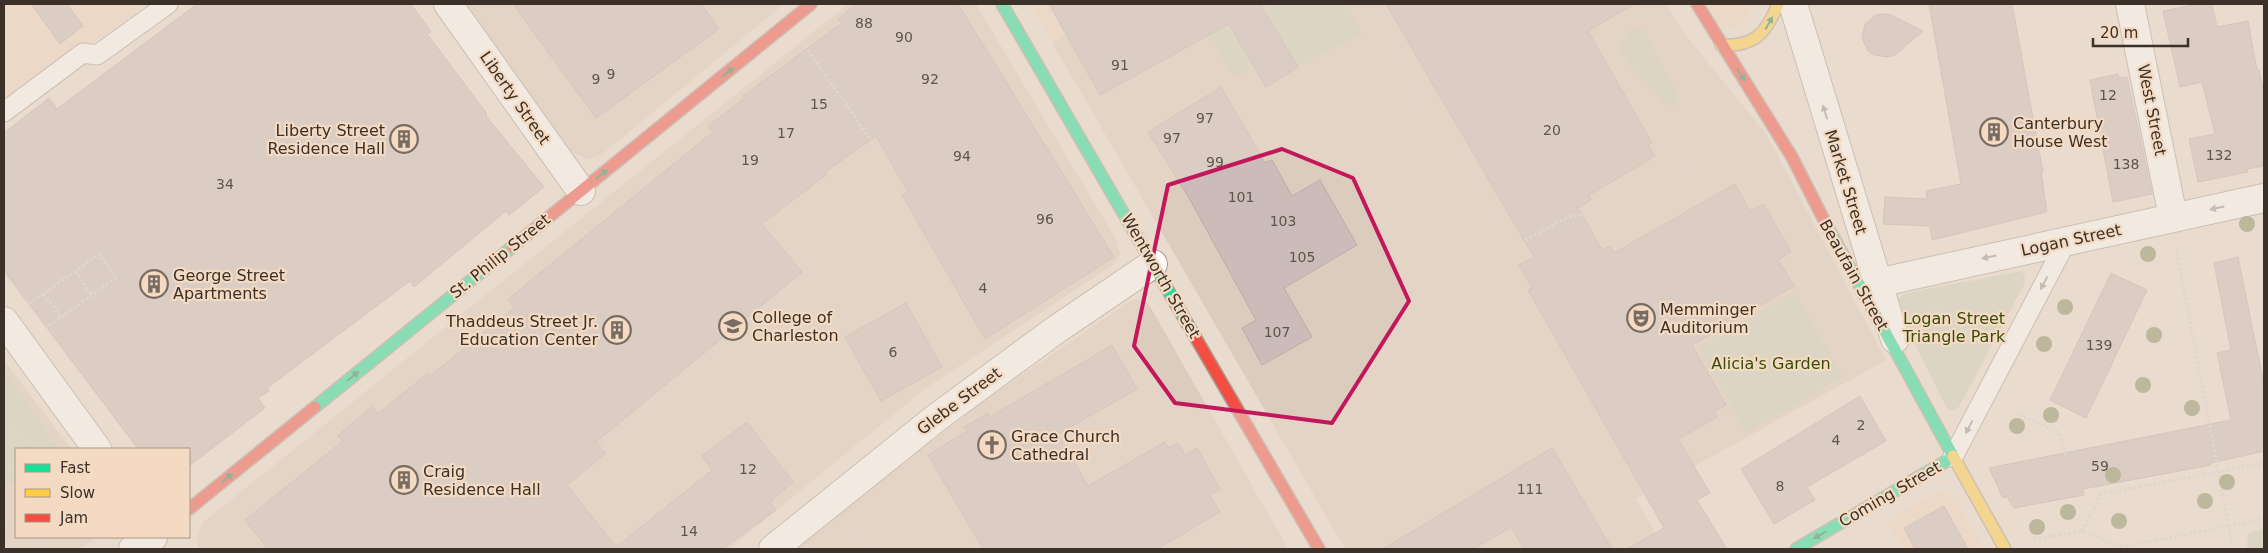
<svg xmlns="http://www.w3.org/2000/svg" width="2268" height="553" viewBox="0 0 2268 553" font-family="'DejaVu Sans',sans-serif">
  <style>
    .built { fill: #eed6bf }
    .education { fill: #dcccbd }
    .green { fill: #ceceb9 }
    .building { fill: #cbbcb9; stroke: #baada9 }
    .lines { fill: none; stroke-linecap: round; stroke-linejoin: round }
    .lane-casing { stroke: #aa9f95; stroke-width: 21 }
    .street-casing { stroke: #aa9f95; stroke-width: 30 }
    .fast-casing { stroke: #aa9f95; stroke-width: 14 }
    .slow-casing { stroke: #aa9f95; stroke-width: 14 }
    .jam-casing { stroke: #aa9f95; stroke-width: 14 }
    .path { stroke: #d5d1cd; stroke-width: 3; stroke-dasharray: 2.5 2.5; stroke-linecap: butt }
    .lane { stroke: #fcfaf8; stroke-width: 19 }
    .street { stroke: #fcfaf8; stroke-width: 28 }
    .fast { stroke: #16e098; stroke-width: 11 }
    .slow { stroke: #ffcf43; stroke-width: 11 }
    .jam { stroke: #f24e42; stroke-width: 11 }
    .tree { fill: #888c61 }
    .oneway { fill: #2a805a }
    .oneway2 { fill: #9c9690 }
    .marked { fill: none; stroke: #c2185b; stroke-width: 4; stroke-linejoin: round }
    .labels { text-anchor: middle; dominant-baseline: central; stroke-width: 4.5; stroke-linejoin: round; paint-order: stroke }
    .number-label { font-size: 14px; fill: #5f544c }
    .street-label { font-size: 16px; fill: #3b3128; stroke: #f4dac2 }
    .poi-label { font-size: 16px; fill: #3b3128; stroke: #f4dac2; text-anchor: start }
    .park-label { font-size: 16px; fill: #384c09; stroke: #f4dac2 }
  </style>
  <rect width="100%" height="100%" fill="#e9dbcd"/>
  <path class="built" d="M4,4h143l-143,102z
    M1030,4h76l-53,40z
    M1700,4h51l-2,10 -6,8 -10,6 -10,1z
    M1944,492l13,9 26,48h-79l-16,-27 42,-26z"/>
  <path class="education" d="M466,4h318l-183,151 -14,4 -15,-7z
    M848,4h128l142,239 2,12 -7,10 -187,123 -197,161h-530l-2,-9 5,-17z
    M1106,4h560l17,28 83,102 120,226 -251,139 31,50h-321l-292,-505z
    M1144,299l7,9 137,241h-494l188,-147 150,-102z
    M4,360l67,89h-55v88h82l-19,12h-75z"/>
  <path class="green" d="M1251,4h8l7,8 10,-8h70l16,29 -65,35 -11,-20 -52,29 -25,-42z
    M1638,29l6,3 33,62 2,8 -4,4 -5,1 -6,-4 -44,-51 2,-10 9,-12z
    M2021,271l4,5 -1,9 -65,122 -6,4 -6,-2 -50,-101 1,-9 9,-6z
    M1795,293l48,84 -97,56 -47,-85z
    M4,371l56,78h-44v32l-12,8z
    M2264,528v21h-17l1,-15z"/>
  <path class="building" d="M31,4h36l16,22 -23,18z
    M197,4h214l20,28 -4,2 60,80 -1,2 58,71 -35,28 -3,-4 -92,76 -4,-6 -143,107 2,3 -11,7 7,10 -76,58v-17h-51l-134,-178v-138l45,-35 8,11z
    M513,4h188l18,25 -123,89z
    M856,4h102l156,253 -129,82 -83,-144 6,-3 -32,-56 -51,36 2,2 -65,50 40,48 -206,170 10,11 -39,32 49,62 96,-77 -10,-14 45,-34 46,60 -23,20 6,8 -54,39h-454l-23,-29 98,-79 -5,-6 34,-28 6,7 50,-41 2,3 85,-69 -7,-8 205,-167 -5,-6 37,-28 -2,-2 99,-73 -4,-4z
    M1049,4h216l-4,2 37,61 -32,20 -37,-63 -129,71z
    M1386,4h248l-46,27 64,112 -4,2 7,11 -66,39 2,5 -13,8 24,42 8,-4 4,7 121,-69 15,27 14,-7 27,48 -13,8 16,26 -102,59 34,60 -12,7 3,5 -39,22 32,54 -13,7 30,49h-100l37,-21 -136,-238 4,-2 -13,-23 15,-8z
    M1929,4h83l31,168h-2l6,40 -115,28 -2,-14 -47,-2 2,-27 42,2 -1,-8 35,-7z
    M2198,4h14l5,23 31,-6 9,49h2l5,24v72l-17,3 1,3 -50,10 -9,-43 26,-5 -13,-52 -22,5 -17,-76z
    M1884,14l7,1 32,16 -28,24 -7,2 -14,-2 -6,-4 -6,-13 3,-14 11,-9z
    M2118,74l1,4 8,-1 25,117 -39,8 -23,-122z
    M1221,87l44,76 7,-3 20,36 28,-16 37,65 -73,43 28,49 -50,28 -20,-37 14,-8 -67,-122 -41,-66z
    M2238,257l26,128v66l-53,12v2l-128,24 1,6 -70,13 -7,-11 -4,1 -14,-30 242,-48 -14,-67 14,-3 -17,-87z
    M2111,273l36,17 -61,128 -36,-18z
    M906,303l36,64 -61,34 -36,-64z
    M1112,345l25,44 -79,45 30,52 77,-44 3,6 10,-5 7,12 12,-7 23,41 -10,6 10,17 -63,37h-174l-55,-94 39,-24 -3,-4 24,-14 2,4z
    M1860,396l26,45 -79,46 8,13 -41,24 -33,-55z
    M1552,448l60,101h-88l-13,-22 -38,22h-90z
    M1944,506l24,43h-53l-11,-21z"/>
  <g class="lines">
    <defs>
      <path id="lane" d="M4,112l79,-59 14,2 71,-51
        M1953,457l114,-217"/>
      <path id="street" d="M448,4l133,187
        M1793,4l102,335
        M2130,4l43,213
        M1877,283l387,-85
        M4,321l93,128
        M133,549l20,-12
        M773,549l163,-131 121,-89 96,-65"/>
      <path id="fast" d="M1002,4l185,319
        M1825,222l128,234
        M315,407l197,-160
        M1796,549l157,-92"/>
      <path id="slow" d="M1721,45c33,2 45,-11 57,-41
        M1953,456l52,93"/>
      <path id="jam" d="M1697,4l95,153 33,65
        M512,247l299,-243
        M1187,323l132,226
        M189,509l126,-102"/>
    </defs>
    <use href="#lane" class="lane-casing"/>
    <use href="#street" class="street-casing"/>
    <use href="#fast" class="fast-casing"/>
    <use href="#slow" class="slow-casing"/>
    <use href="#jam" class="jam-casing"/>
    <path class="path" d="M1378,4l12,33 14,22 18,51 8,17 43,41 20,54 9,16 9,6 9,-1 48,-26 42,-6 127,-70
      M497,22l13,-10 84,116 -14,10
      M805,46l77,110
      M2176,248l57,301
      M75,271l17,24
      M44,294l17,24
      M1927,303l32,15
      M29,304l70,-50 17,24 -70,50
      M1964,310l16,7 -8,16 -16,-7z
      M2015,412l45,21 6,23
      M4,428l36,20
      M602,448l206,-177 -8,-10 16,-12
      M38,449l15,-10
      M4,472l12,-8
      M4,525h12
      M848,527l23,22
      M2082,531l19,-37 163,-31
      M1207,533l9,16
      M34,537l7,12
      M2034,539l48,-8 40,16 142,-28
      M1228,549l42,-24"/>
    <use href="#lane" class="lane"/>
    <use href="#street" class="street"/>
    <use href="#fast" class="fast"/>
    <use href="#slow" class="slow"/>
    <use href="#jam" class="jam"/>
  </g>
  <g class="tree">
    <circle cx="2247" cy="224" r="8"/>
    <circle cx="2148" cy="254" r="8"/>
    <circle cx="2065" cy="307" r="8"/>
    <circle cx="2154" cy="335" r="8"/>
    <circle cx="2044" cy="344" r="8"/>
    <circle cx="2143" cy="385" r="8"/>
    <circle cx="2192" cy="408" r="8"/>
    <circle cx="2051" cy="415" r="8"/>
    <circle cx="2017" cy="426" r="8"/>
    <circle cx="2113" cy="475" r="8"/>
    <circle cx="2227" cy="482" r="8"/>
    <circle cx="2205" cy="501" r="8"/>
    <circle cx="2068" cy="512" r="8"/>
    <circle cx="2119" cy="521" r="8"/>
    <circle cx="2037" cy="527" r="8"/>
  </g>
  <defs><path id="oneway-solid" d="M-6-.8H1V-3.2L6.5 0L1 3.2V.8H-6Z" transform="scale(1.25)"/></defs>
  <g class="oneway">
    <use href="#oneway-solid" transform="translate(1769 23) rotate(-61)"/>
    <use href="#oneway-solid" transform="translate(728 72) rotate(-39)"/>
    <use href="#oneway-solid" transform="translate(1741 75) rotate(57)"/>
    <use href="#oneway-solid" transform="translate(602 174) rotate(-39)"/>
    <use href="#oneway-solid" transform="translate(353 376) rotate(-39)"/>
    <use href="#oneway-solid" transform="translate(227 478) rotate(-39)"/>
    <use href="#oneway-solid" transform="translate(1820 535) rotate(150)"/>
  </g>
  <g class="oneway2">
    <use href="#oneway-solid" transform="translate(1825 112) rotate(-107)"/>
    <use href="#oneway-solid" transform="translate(2217 208) rotate(168)"/>
    <use href="#oneway-solid" transform="translate(1989 257) rotate(168)"/>
    <use href="#oneway-solid" transform="translate(2044 283) rotate(118)"/>
    <use href="#oneway-solid" transform="translate(1969 427) rotate(118)"/>
  </g>
  <path d="M0 0H2268V553H0ZM1282,149l71,29 56,123 -77,122 -157,-20 -41,-57 34,-161z" fill="#e9dbcd" fill-opacity=".55" fill-rule="evenodd"/>
  <path class="marked" d="M1282,149l71,29 56,123 -77,122 -157,-20 -41,-57 34,-161z"/>
  <defs>
    <symbol id="building-ring" viewBox="-11 -11 22 22"><circle r="9.5" fill="#f4dac2" stroke="#786c62" stroke-width="1.5"/><path d="M-4-6H4V6H1V3H-1V6H-4ZM-2.5-4.3h1.7v1.8h-1.7ZM.8-4.3h1.7v1.8H.8ZM-2.5-1h1.7V.8h-1.7ZM.8-1h1.7V.8H.8Z" fill="#786c62"/></symbol>
    <symbol id="theatre-ring" viewBox="-11 -11 22 22"><circle r="9.5" fill="#f4dac2" stroke="#786c62" stroke-width="1.5"/><path d="M-5-5.5Q0-4 5-5.5V0Q5 5 0 6Q-5 5-5 0ZM-3.3-2.5H-1v1.5H-3.3ZM1-2.5H3.3v1.5H1ZM-2.8 1Q0 5.5 2.8 1Z" fill="#786c62"/></symbol>
    <symbol id="university-ring" viewBox="-11 -11 22 22"><circle r="9.5" fill="#f4dac2" stroke="#786c62" stroke-width="1.5"/><path d="M0-5L7-2L0 1L-7-2ZM-4 1L0 2.5L4 1V4Q0 6-4 4Z" fill="#786c62"/></symbol>
    <symbol id="church-ring" viewBox="-11 -11 22 22"><circle r="9.5" fill="#f4dac2" stroke="#786c62" stroke-width="1.5"/><path d="M-1.2-6h2.4v3.5h3.3v2.4h-3.3V6h-2.4V-.1h-3.3v-2.4h3.3Z" fill="#786c62"/></symbol>
  </defs>
  <g fill-rule="evenodd">
    <use href="#building-ring" x="1978" y="116" width="32" height="32"/>
    <use href="#building-ring" x="388" y="123" width="32" height="32"/>
    <use href="#building-ring" x="138" y="268" width="32" height="32"/>
    <use href="#theatre-ring" x="1625" y="302" width="32" height="32"/>
    <use href="#university-ring" x="717" y="310" width="32" height="32"/>
    <use href="#building-ring" x="601" y="314" width="32" height="32"/>
    <use href="#church-ring" x="976" y="429" width="32" height="32"/>
    <use href="#building-ring" x="388" y="464" width="32" height="32"/>
  </g>
  <g class="labels">
    <g class="number-label">
      <text x="864" y="23">88</text>
      <text x="904" y="37">90</text>
      <text x="1120" y="65">91</text>
      <text x="611" y="74">9</text>
      <text x="596" y="79">9</text>
      <text x="930" y="79">92</text>
      <text x="2108" y="95">12</text>
      <text x="819" y="104">15</text>
      <text x="1205" y="118">97</text>
      <text x="1552" y="130">20</text>
      <text x="786" y="133">17</text>
      <text x="1172" y="138">97</text>
      <text x="2219" y="155">132</text>
      <text x="962" y="156">94</text>
      <text x="750" y="160">19</text>
      <text x="1215" y="162">99</text>
      <text x="2126" y="164">138</text>
      <text x="225" y="184">34</text>
      <text x="1241" y="197">101</text>
      <text x="1045" y="219">96</text>
      <text x="1283" y="221">103</text>
      <text x="1302" y="257">105</text>
      <text x="983" y="288">4</text>
      <text x="1277" y="332">107</text>
      <text x="2099" y="345">139</text>
      <text x="893" y="352">6</text>
      <text x="1861" y="425">2</text>
      <text x="1836" y="440">4</text>
      <text x="2100" y="466">59</text>
      <text x="748" y="469">12</text>
      <text x="1780" y="486">8</text>
      <text x="1530" y="489">111</text>
      <text x="689" y="531">14</text>
    </g>
    <g class="street-label">
      <text transform="translate(515 98) rotate(55)">Liberty Street</text>
      <text transform="translate(2152 110) rotate(79)">West Street</text>
      <text transform="translate(1846 182) rotate(73)">Market Street</text>
      <text transform="translate(2071 240) rotate(-12)">Logan Street</text>
      <text transform="translate(500 256) rotate(-39)">St. Philip Street</text>
      <text transform="translate(1854 275) rotate(61)">Beaufain Street</text>
      <text transform="translate(1161 276) rotate(60)">Wentworth Street</text>
      <text transform="translate(959 401) rotate(-37)">Glebe Street</text>
      <text transform="translate(1890 494) rotate(-30)">Coming Street</text>
    </g>
    <g class="poi-label">
      <text x="2013" y="123">Canterbury<tspan x="2013" dy="18">House West</tspan></text>
      <text x="385" y="130" text-anchor="end">Liberty Street<tspan x="385" dy="18">Residence Hall</tspan></text>
      <text x="173" y="275">George Street<tspan x="173" dy="18">Apartments</tspan></text>
      <text x="1660" y="309">Memminger<tspan x="1660" dy="18">Auditorium</tspan></text>
      <text x="752" y="317">College of<tspan x="752" dy="18">Charleston</tspan></text>
      <text x="598" y="321" text-anchor="end">Thaddeus Street Jr.<tspan x="598" dy="18">Education Center</tspan></text>
      <text x="1011" y="436">Grace Church<tspan x="1011" dy="18">Cathedral</tspan></text>
      <text x="423" y="471">Craig<tspan x="423" dy="18">Residence Hall</tspan></text>
    </g>
    <g class="park-label">
      <text x="1954" y="318">Logan Street<tspan x="1954" dy="18">Triangle Park</tspan></text>
      <text x="1771" y="363">Alicia's Garden</text>
    </g>
  </g>
  <rect width="2268" height="553" fill="none" stroke="#3b3128" stroke-width="10"/>
  <rect x="15" y="448" width="175" height="90" fill="#f4dac2" stroke="#aa9684"/>
  <rect x="25" y="464" width="25" height="8" fill="#16e098" stroke="#aa9684"/>
  <text x="60" y="473" font-size="15" fill="#3b3128">Fast</text>
  <rect x="25" y="489" width="25" height="8" fill="#ffcf43" stroke="#aa9684"/>
  <text x="60" y="498" font-size="15" fill="#3b3128">Slow</text>
  <rect x="25" y="514" width="25" height="8" fill="#f24e42" stroke="#aa9684"/>
  <text x="60" y="523" font-size="15" fill="#3b3128">Jam</text>
  <path d="M2093 38v8h95v-8" fill="none" stroke="#3b3128" stroke-width="2.5"/>
  <text x="2100" y="38" font-size="15" fill="#3b3128" stroke="#f4dac2" stroke-width="4" paint-order="stroke">20 m</text>
</svg>
